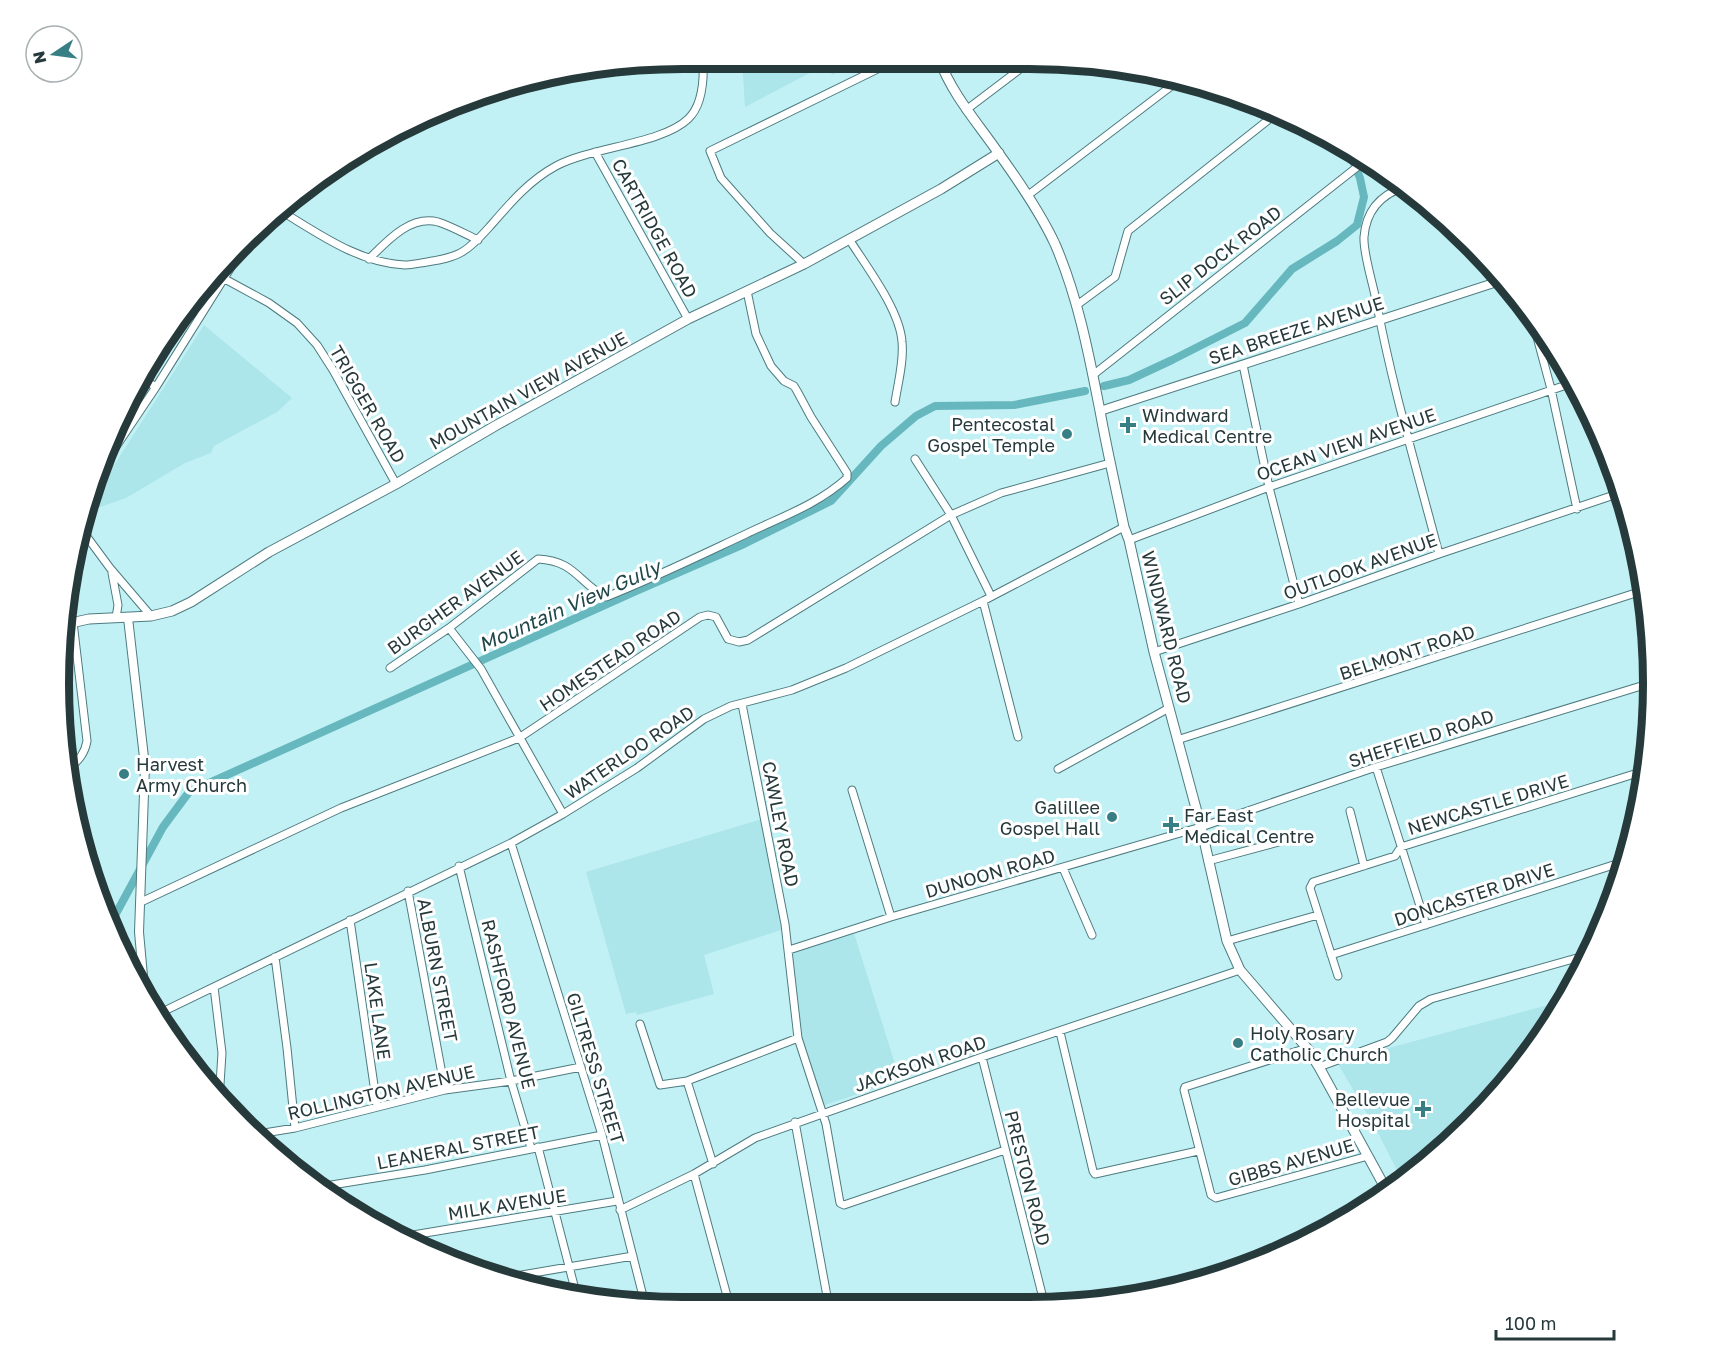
<svg xmlns="http://www.w3.org/2000/svg" width="1712" height="1366" viewBox="0 0 1712 1366" font-family="'Golos Text',sans-serif">
  <style>
    .built { fill: #ace5ea }
    .lines { fill: none; stroke-linecap: round; stroke-linejoin: round }
    .canal { stroke: #66b8be; stroke-width: 8 }
    .minor-casing { stroke: #4e7b7f; stroke-width: 9 }
    .tertiary-casing { stroke: #4e7b7f; stroke-width: 10 }
    .secondary-casing { stroke: #4e7b7f; stroke-width: 11 }
    .minor { stroke: #fff; stroke-width: 7 }
    .tertiary { stroke: #fff; stroke-width: 8 }
    .secondary { stroke: #fff; stroke-width: 9 }
    .poi-dot { fill: #377f85; stroke: #fff; stroke-width: 2 }
    .labels { text-anchor: middle; dominant-baseline: central; stroke-width: 6; stroke-linejoin: round; paint-order: stroke }
    .street-label { font-size: 18px; fill: #26393b; stroke: #fff }
    .poi-label { font-size: 18px; fill: #26393b; stroke: #fff; text-anchor: start }
    .water-label { font-size: 20px; font-style: italic; fill: #20474a; stroke: #fff }
    .rim { fill: none; stroke: #26393b; stroke-width: 8 }
  </style>
  <rect width="100%" height="100%" fill="#c1f1f5"/>
  <path class="built" d="M742,59h127l-37,16 -5,-11 -82,43z
    M204,325l88,73 -15,14 -63,34 -3,7 -26,10 -59,35 -43,15 13,-31 13,-9z
    M762,819l22,110 -80,26 10,39 -77,21 -1,-3 -10,2 -40,-142z
    M853,930l47,150 -78,26 -23,-77 -7,-81z
    M1563,1001l-39,62 -84,90 -38,27 -26,-51 -39,-67z"/>
  <g class="lines">
    <path class="canal" d="M1104,386l25,-6 43,-20 73,-37 47,-54 45,-28 20,-16 7,-28 -4,-19 -13,-32
      M112,921l51,-94 26,-35 447,-201 108,-47 87,-43 50,-55 35,-30 19,-10 79,-1 71,-14"/>
    <defs>
      <path id="minor" d="M966,110l66,-50
        M447,111l54,-19 80,-20
        M595,152l93,167
        M1404,187c-24,8 -38,24 -40,50 -1,16 9,47 12,63 16,86 41,170 63,254
        M1027,196l151,-115
        M281,211c38,23 78,52 124,54 7,0 15,-2 22,-3 12,-2 25,-4 35,-10 12,-7 21,-18 30,-28 19,-22 38,-44 64,-58 35,-19 106,-22 132,-47 15,-14 16,-41 15,-60
        M849,239c17,27 51,71 53,103 2,19 -4,41 -7,60
        M369,259c18,-18 41,-44 69,-37 13,4 27,12 40,18
        M804,264l-34,-31 -49,-55 -11,-27 188,-92
        M223,278l46,25 28,20 20,22 16,25 63,114
        M194,303l8,9
        M1077,305l38,-28 13,-46 149,-118
        M1530,311l21,78 26,120
        M1243,365l26,122 30,117
        M1093,375l273,-215
        M140,377l16,10
        M915,459l36,56 40,81
        M101,469l55,-82 97,-155
        M79,526l31,42 41,48
        M1129,540l140,-53 306,-105
        M112,573l6,32 -2,13
        M983,601l35,136
        M449,628l32,41 82,145
        M1154,652l145,-48 140,-50 184,-62
        M390,668l59,-40 89,-69c38,2 40,24 68,38 48,-19 93,-41 140,-63 35,-17 71,-29 101,-56v-5l-36,-56 -14,-26 -3,-5 -10,-5 -13,-15 -15,-32 -9,-43
        M742,704l43,220 13,114 28,86 14,79 4,2 161,-55
        M1177,740l468,-150
        M1376,767l50,158
        M70,768c9,-8 15,-15 17,-27l-14,-119
        M1058,769l111,-61
        M852,790l39,127
        M1350,811l14,55
        M511,843l91,292 43,169
        M1208,861l78,-21
        M459,866l52,215 20,67
        M1063,868l29,67
        M408,891l37,199
        M141,902l200,-94 178,-70 181,-121 8,-2 8,2 12,22 11,3 9,-2 203,-125 50,-22 109,-30
        M350,920l27,186
        M1227,941l91,-26
        M789,950l102,-33 310,-90 175,-60 275,-84
        M1331,955l295,-94
        M275,957l12,91 8,80
        M1338,976l-28,-88 3,-6 82,-26 6,-9 243,-76
        M214,987l8,66 -3,47
        M156,1015l355,-172 52,-29 74,-46 67,-49 27,-13 61,-16 54,-22 137,-67 141,-74
        M640,1024l20,61 27,-4 111,-43
        M1060,1032l33,139 2,3 103,-23
        M1307,1048l-122,39 -1,3 27,105 5,3 152,-42
        M982,1057l63,249
        M1319,1067l68,-25 5,-4 27,-32 12,-7 160,-45
        M687,1081l26,83
        M795,1122l34,185
        M258,1134l37,-6 150,-38 66,-9 70,-14
        M538,1147l39,150
        M694,1174l36,133
        M319,1187l106,-17 177,-35
        M620,1210l74,-36 61,-36 227,-81 258,-87
        M401,1237l216,-36
        M504,1278l129,-22"/>
      <path id="tertiary" d="M1100,411l403,-131
        M128,618l17,148 -6,166 6,66"/>
      <path id="secondary" d="M939,59c13,35 37,62 58,92 21,29 43,61 58,93 23,53 34,111 45,167 7,39 16,78 24,116l5,13 25,112 47,175 26,114 13,29 67,78 12,19 68,124
        M66,624l23,-5 62,-3 21,-5 19,-9 78,-50 127,-68 99,-58 193,-107 116,-55 137,-75 58,-36"/>
    </defs>
    <use href="#minor" class="minor-casing"/>
    <use href="#tertiary" class="tertiary-casing"/>
    <use href="#secondary" class="secondary-casing"/>
    <use href="#minor" class="minor"/>
    <use href="#tertiary" class="tertiary"/>
    <use href="#secondary" class="secondary"/>
  </g>
  <g class="poi-dot">
    <path d="M1125 416h6v6h6v6h-6v6h-6v-6h-6v-6h6z"/>
    <circle cx="1067" cy="434" r="6"/>
    <circle cx="124" cy="774" r="6"/>
    <circle cx="1112" cy="817" r="6"/>
    <path d="M1168 816h6v6h6v6h-6v6h-6v-6h-6v-6h6z"/>
    <circle cx="1238" cy="1043" r="6"/>
    <path d="M1420 1100h6v6h6v6h-6v6h-6v-6h-6v-6h6z"/>
  </g>
  <g class="labels">
    <g class="street-label">
      <text transform="translate(655 228) rotate(61)">CARTRIDGE ROAD</text>
      <text transform="translate(1220 255) rotate(-38)">SLIP DOCK ROAD</text>
      <text transform="translate(1296 330) rotate(-18)">SEA BREEZE AVENUE</text>
      <text transform="translate(528 390) rotate(-29)">MOUNTAIN VIEW AVENUE</text>
      <text transform="translate(368 404) rotate(60)">TRIGGER ROAD</text>
      <text transform="translate(1346 444) rotate(-19)">OCEAN VIEW AVENUE</text>
      <text transform="translate(1360 566) rotate(-20)">OUTLOOK AVENUE</text>
      <text transform="translate(455 602) rotate(-36)">BURGHER AVENUE</text>
      <text transform="translate(1167 627) rotate(76)">WINDWARD ROAD</text>
      <text transform="translate(1407 652) rotate(-18)">BELMONT ROAD</text>
      <text transform="translate(610 660) rotate(-34)">HOMESTEAD ROAD</text>
      <text transform="translate(1421 738) rotate(-18)">SHEFFIELD ROAD</text>
      <text transform="translate(629 752) rotate(-34)">WATERLOO ROAD</text>
      <text transform="translate(1488 804) rotate(-17)">NEWCASTLE DRIVE</text>
      <text transform="translate(781 824) rotate(79)">CAWLEY ROAD</text>
      <text transform="translate(990 873) rotate(-16)">DUNOON ROAD</text>
      <text transform="translate(1474 894) rotate(-18)">DONCASTER DRIVE</text>
      <text transform="translate(438 970) rotate(79)">ALBURN STREET</text>
      <text transform="translate(509 1004) rotate(76)">RASHFORD AVENUE</text>
      <text transform="translate(378 1011) rotate(82)">LAKE LANE</text>
      <text transform="translate(920 1063) rotate(-19)">JACKSON ROAD</text>
      <text transform="translate(596 1068) rotate(73)">GILTRESS STREET</text>
      <text transform="translate(381 1092) rotate(-13)">ROLLINGTON AVENUE</text>
      <text transform="translate(458 1147) rotate(-11)">LEANERAL STREET</text>
      <text transform="translate(1291 1162) rotate(-16)">GIBBS AVENUE</text>
      <text transform="translate(1028 1178) rotate(76)">PRESTON ROAD</text>
      <text transform="translate(507 1204) rotate(-9)">MILK AVENUE</text>
    </g>
    <g class="poi-label">
      <text x="1142" y="415">Windward<tspan x="1142" dy="21">Medical Centre</tspan></text>
      <text x="1055" y="424" text-anchor="end">Pentecostal<tspan x="1055" dy="21">Gospel Temple</tspan></text>
      <text x="136" y="764">Harvest<tspan x="136" dy="21">Army Church</tspan></text>
      <text x="1100" y="807" text-anchor="end">Galillee<tspan x="1100" dy="21">Gospel Hall</tspan></text>
      <text x="1184" y="815">Far East<tspan x="1184" dy="21">Medical Centre</tspan></text>
      <text x="1250" y="1033">Holy Rosary<tspan x="1250" dy="21">Catholic Church</tspan></text>
      <text x="1410" y="1099" text-anchor="end">Bellevue<tspan x="1410" dy="21">Hospital</tspan></text>
    </g>
    <g class="water-label">
      <text transform="translate(569 605) rotate(-24)">Mountain View Gully</text>
    </g>
  </g>
  <path d="M0 0H1712V1366H0ZM683 69H1029A614 614 0 0 1 1643 683V683A614 614 0 0 1 1029 1297H683A614 614 0 0 1 69 683V683A614 614 0 0 1 683 69Z" fill="#fff" fill-rule="evenodd"/>
  <path class="rim" d="M683 69H1029A614 614 0 0 1 1643 683V683A614 614 0 0 1 1029 1297H683A614 614 0 0 1 69 683V683A614 614 0 0 1 683 69Z"/>
  <g transform="translate(54 54) rotate(257)"><circle r="28" fill="#ffffff" stroke="#a8b0b1" stroke-width="1.5"/>
  <path d="M0-4.5L10 22L0 15L-10 22Z" fill="#377f85"/>
  <text y="-9" font-size="16" font-weight="bold" text-anchor="middle" fill="#26393b">N</text>
  </g>
  <path d="M1496 1330v9h118v-9" fill="none" stroke="#26393b" stroke-width="3"/>
  <text x="1505" y="1330" font-size="18" fill="#26393b" stroke="#ffffff" stroke-width="4.5" paint-order="stroke">100 m</text>
</svg>
